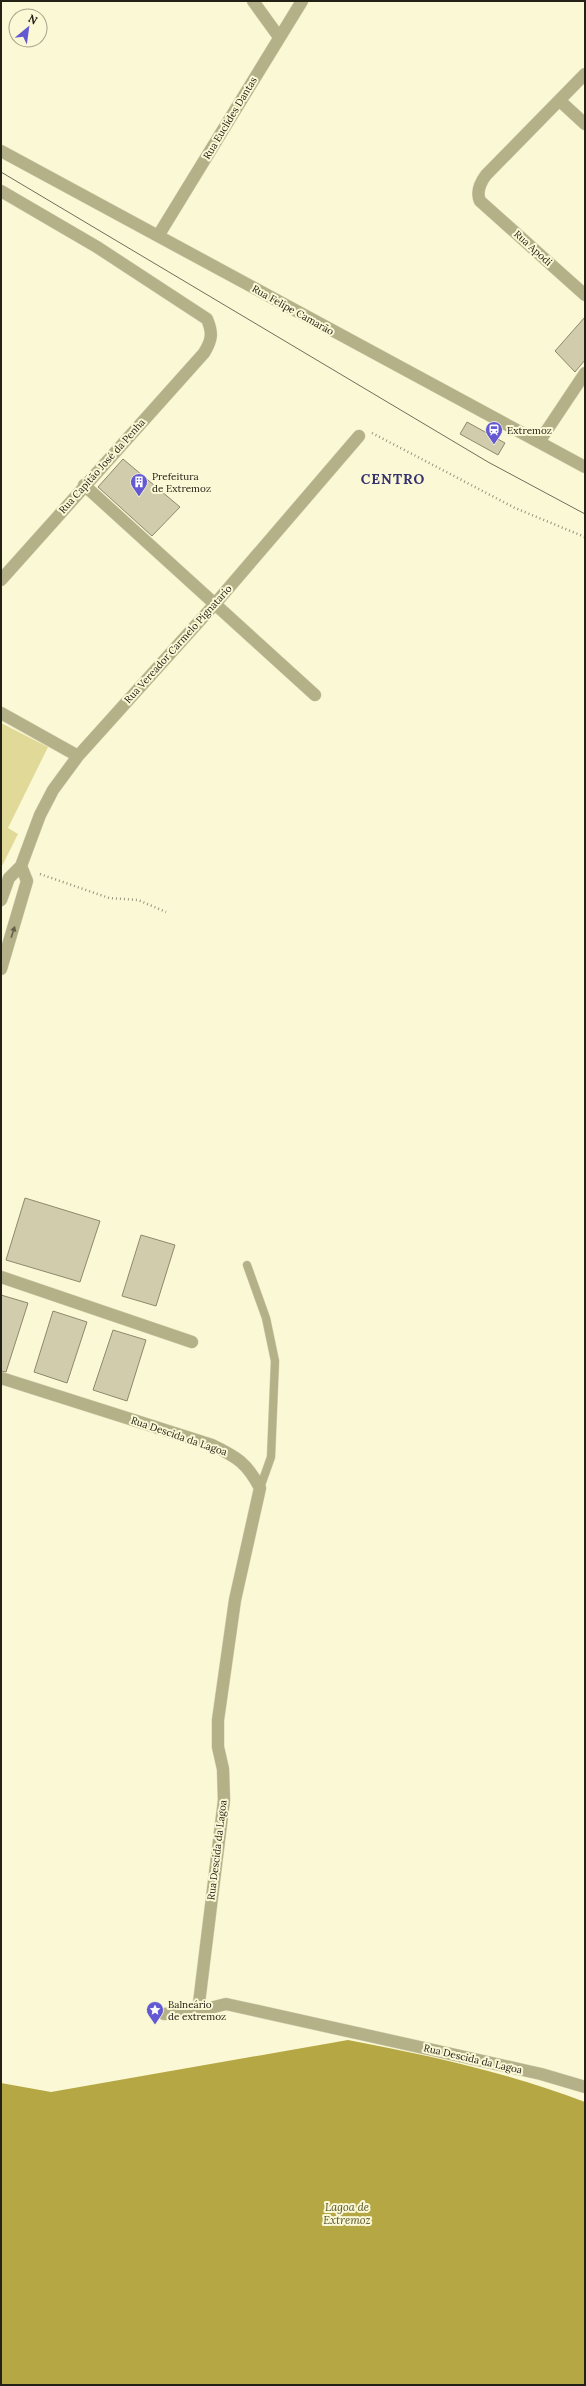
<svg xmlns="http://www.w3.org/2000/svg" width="586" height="2386" viewBox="0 0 586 2386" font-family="Lora,serif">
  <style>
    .green { fill: #e1d997 }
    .water { fill: #b5a844 }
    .building { fill: #d0ccac; stroke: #8d896b }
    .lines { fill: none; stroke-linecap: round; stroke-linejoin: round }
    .service-casing { stroke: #d8d6b7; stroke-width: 9 }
    .minor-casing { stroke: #d8d6b7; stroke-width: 13 }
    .path { stroke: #97947d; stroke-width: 2.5; stroke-dasharray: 1 3; stroke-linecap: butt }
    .service { stroke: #b4b088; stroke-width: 8 }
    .minor { stroke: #b4b088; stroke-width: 12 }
    .tram { stroke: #706e5a; stroke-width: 1 }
    .oneway { fill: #646149 }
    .labels { text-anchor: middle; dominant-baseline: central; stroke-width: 4; stroke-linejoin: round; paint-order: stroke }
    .street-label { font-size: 10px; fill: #232115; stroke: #fbf8d6 }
    .poi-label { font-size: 10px; fill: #232115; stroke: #fbf8d6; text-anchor: start }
    .water-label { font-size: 11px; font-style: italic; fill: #555026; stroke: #fbf8d6 }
    .district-label { font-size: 14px; font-weight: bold; letter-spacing: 1px; fill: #35326e; stroke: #fbf8d6 }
  </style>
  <rect width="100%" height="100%" fill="#fbf8d6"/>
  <path class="green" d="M1,723l47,24 -40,81 10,6 -17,34z"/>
  <path class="water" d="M348,2040c80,15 161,33 237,62v283h-584v-302l50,9z"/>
  <path class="building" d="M585,317v43l-10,12 -20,-21z
    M467,422l38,21 -7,12 -38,-21z
    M123,459l57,48 -28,29 -54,-49z
    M25,1198l75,23 -20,61 -74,-22z
    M141,1235l34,10 -19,61 -34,-10z
    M1,1295l27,8 -22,69 -5,-1z
    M53,1311l34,11 -20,61 -33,-11z
    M113,1330l33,10 -19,61 -34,-11z"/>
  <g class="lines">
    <defs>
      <path id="service" d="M247,1265l19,53 9,43 -4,96 -11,31"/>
      <path id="minor" d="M253,1l26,36
        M585,74l-99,101c-6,8 -10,17 -6,26l105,94
        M560,101l25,23
        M1,151l584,316
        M1,191l96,56 110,72c6,14 5,21 -3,34l-203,227
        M158,236l144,-235
        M539,442l46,-69
        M84,485l231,210
        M1,713l77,43
        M1,900l8,-22 12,-12 19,-51 13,-25 25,-34 136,-151 145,-169
        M1,969l26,-88 -6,-15
        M1,1277l191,65
        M1,1378l211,67c25,12 35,18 48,43l-25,112 -17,120v27l5,22 1,31 -26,211
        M164,2014l34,-3 28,-7 315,70 44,13"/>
    </defs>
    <use href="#service" class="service-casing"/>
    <use href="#minor" class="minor-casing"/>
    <path class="path" d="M372,433l143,75 70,29
      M40,874l69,24 29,2 28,12"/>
    <use href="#service" class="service"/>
    <use href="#minor" class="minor"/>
    <path class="tram" d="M1,172l487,290 97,52"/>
  </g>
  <defs><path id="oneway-solid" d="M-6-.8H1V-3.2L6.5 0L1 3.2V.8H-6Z"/></defs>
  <use class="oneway" href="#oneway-solid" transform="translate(13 932) rotate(-72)"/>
  <defs>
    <symbol id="station-pin" viewBox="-11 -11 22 30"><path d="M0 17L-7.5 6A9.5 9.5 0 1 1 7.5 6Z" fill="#6359d2" stroke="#fbf8d6"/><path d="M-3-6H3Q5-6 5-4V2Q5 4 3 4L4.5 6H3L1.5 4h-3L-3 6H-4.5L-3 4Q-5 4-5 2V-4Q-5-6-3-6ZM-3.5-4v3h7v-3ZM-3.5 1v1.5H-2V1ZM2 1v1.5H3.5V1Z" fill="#fff"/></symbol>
    <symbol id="building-pin" viewBox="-11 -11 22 30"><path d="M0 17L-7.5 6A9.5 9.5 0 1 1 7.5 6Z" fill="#6359d2" stroke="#fbf8d6"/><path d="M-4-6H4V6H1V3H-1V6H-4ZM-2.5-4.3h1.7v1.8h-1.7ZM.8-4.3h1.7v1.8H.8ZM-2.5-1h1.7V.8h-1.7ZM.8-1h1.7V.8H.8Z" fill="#fff"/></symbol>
    <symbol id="sight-pin" viewBox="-11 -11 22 30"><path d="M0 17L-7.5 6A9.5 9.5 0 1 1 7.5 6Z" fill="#6359d2" stroke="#fbf8d6"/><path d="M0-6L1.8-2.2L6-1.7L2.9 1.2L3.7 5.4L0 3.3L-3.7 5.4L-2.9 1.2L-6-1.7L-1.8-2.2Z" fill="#fff"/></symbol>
  </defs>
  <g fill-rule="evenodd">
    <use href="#station-pin" x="484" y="420" width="20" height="27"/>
    <use href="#building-pin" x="129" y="472" width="20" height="27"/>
    <use href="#sight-pin" x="145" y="2000" width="20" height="27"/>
  </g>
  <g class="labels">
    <g class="street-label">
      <text transform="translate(230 118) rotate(-59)">Rua Euclides Dantas</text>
      <text transform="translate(533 248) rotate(42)">Rua Apodi</text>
      <text transform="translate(293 310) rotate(29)">Rua Felipe Camarão</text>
      <text transform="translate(102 466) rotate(-48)">Rua Capitão José da Penha</text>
      <text transform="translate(178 644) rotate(-48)">Rua Vereador Carmelo Pignatario</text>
      <text transform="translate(179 1436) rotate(19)">Rua Descida da Lagoa</text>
      <text transform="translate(217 1850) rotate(-83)">Rua Descida da Lagoa</text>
      <text transform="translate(473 2059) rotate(13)">Rua Descida da Lagoa</text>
    </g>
    <g class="poi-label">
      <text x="507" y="430">Extremoz</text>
      <text x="152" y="476">Prefeitura<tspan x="152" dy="12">de Extremoz</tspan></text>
      <text x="168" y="2004">Balneário<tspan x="168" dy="12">de extremoz</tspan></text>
    </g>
    <g class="water-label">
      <text x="347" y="2207">Lagoa de<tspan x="347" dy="13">Extremoz</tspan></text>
    </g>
    <g class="district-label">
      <text x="393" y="479">CENTRO</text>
    </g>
  </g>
  <rect width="586" height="2386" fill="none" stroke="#232115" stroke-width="4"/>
  <g transform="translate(28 28) rotate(29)"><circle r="19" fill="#fbf8d6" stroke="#a5a289"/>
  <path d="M0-3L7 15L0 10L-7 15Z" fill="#6359d2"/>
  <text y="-6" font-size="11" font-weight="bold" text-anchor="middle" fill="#232115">N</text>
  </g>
</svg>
